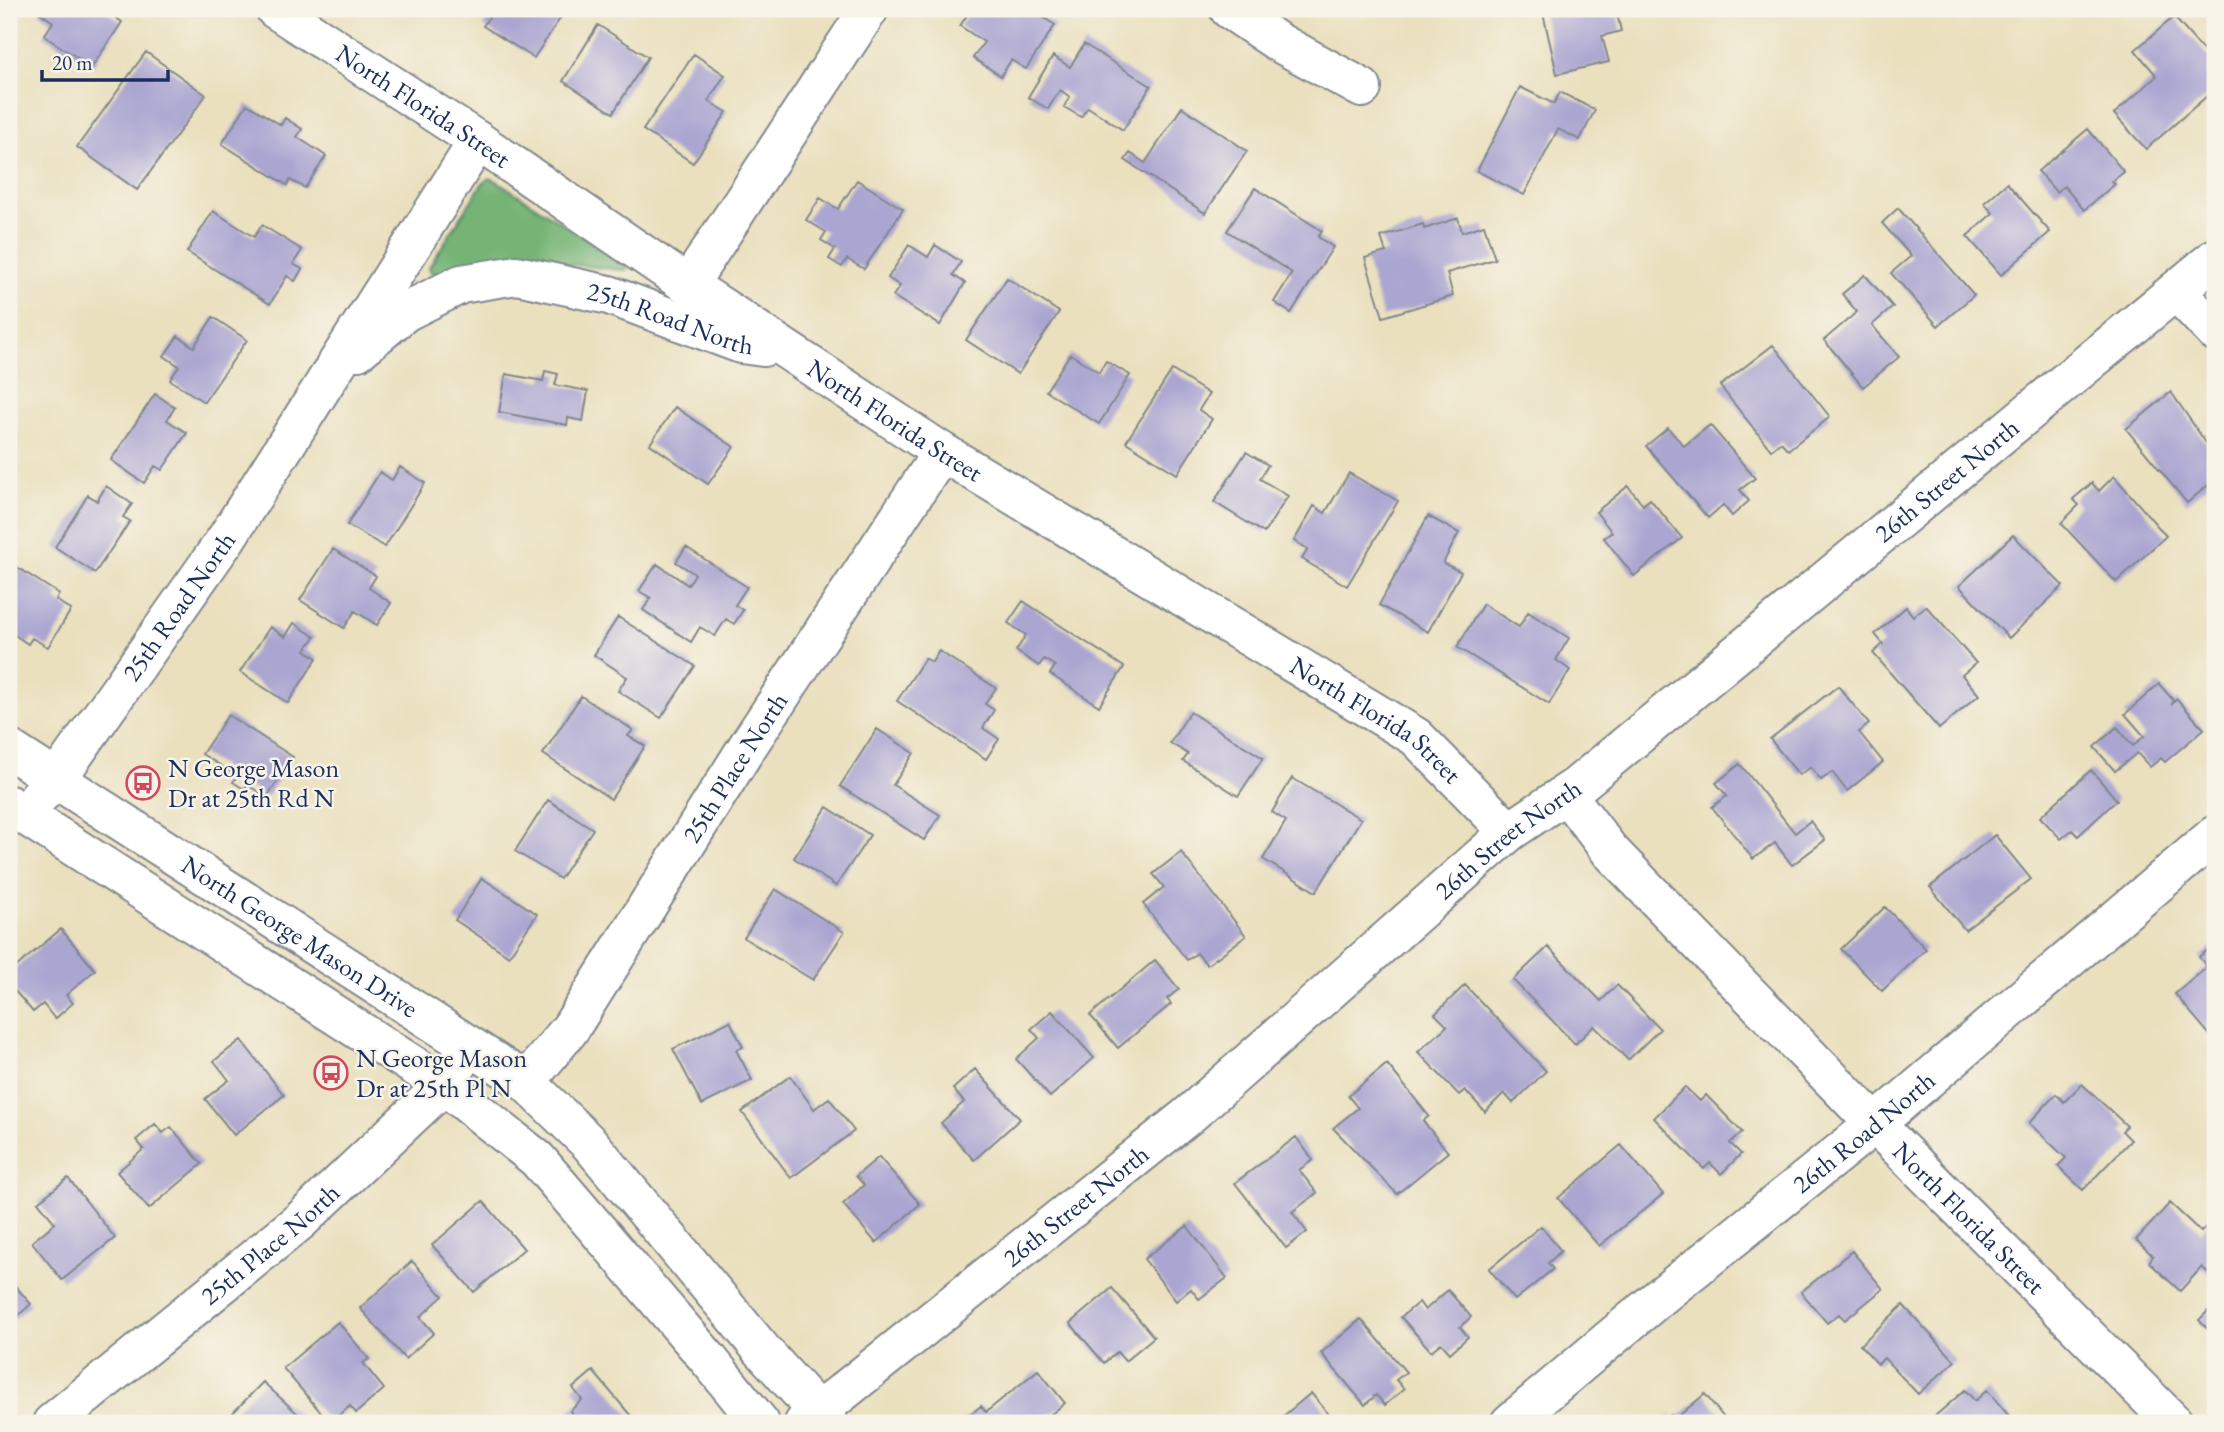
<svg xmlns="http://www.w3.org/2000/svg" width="2224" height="1432" viewBox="0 0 2224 1432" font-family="'EB Garamond',serif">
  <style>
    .forest { fill: #74b475; stroke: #48726a; stroke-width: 2 }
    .building { fill: #aba6d1 }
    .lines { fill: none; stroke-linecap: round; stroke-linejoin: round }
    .minor-casing { stroke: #82888e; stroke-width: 42 }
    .minor { stroke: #fff; stroke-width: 38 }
    .labels { text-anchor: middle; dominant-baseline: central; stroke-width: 5; stroke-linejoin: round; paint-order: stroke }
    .street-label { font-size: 26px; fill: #1b2f5e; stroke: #f7f3e8 }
    .poi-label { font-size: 26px; fill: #1b2f5e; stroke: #f7f3e8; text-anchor: start }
  </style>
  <rect width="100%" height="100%" fill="#f7f3e8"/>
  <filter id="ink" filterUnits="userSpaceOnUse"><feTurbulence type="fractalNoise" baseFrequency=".0143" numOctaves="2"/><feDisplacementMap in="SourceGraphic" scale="14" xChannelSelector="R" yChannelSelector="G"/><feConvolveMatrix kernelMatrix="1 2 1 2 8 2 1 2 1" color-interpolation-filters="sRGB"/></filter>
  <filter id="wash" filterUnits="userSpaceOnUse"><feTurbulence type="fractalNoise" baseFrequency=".00686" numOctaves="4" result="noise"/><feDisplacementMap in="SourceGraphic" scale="28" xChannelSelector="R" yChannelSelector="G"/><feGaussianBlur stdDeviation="1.57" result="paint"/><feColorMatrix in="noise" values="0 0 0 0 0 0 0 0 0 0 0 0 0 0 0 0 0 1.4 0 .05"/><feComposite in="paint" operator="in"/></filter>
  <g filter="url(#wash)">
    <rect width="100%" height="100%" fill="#eae0be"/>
    <path class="forest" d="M489,178l8,3 132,86 -3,3h-5l-80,-9 -81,6 -26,7 -5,-4v-3l53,-83z"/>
    <g id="blocks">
      <path class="building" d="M42,9h61l19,13 -30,45 -48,-31 9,-14 -14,-10z
        M494,9h68l3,2 -31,47 -51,-32z
        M971,9h59l25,16 -29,44 -15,-9 -10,16 -28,-18 11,-16 -24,-16z
        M1542,9h74l5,22 -19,5 7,26 -52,12z
        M2174,17l41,47v25l-69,60 -32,-35 43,-38 -22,-26z
        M598,25l50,32 -35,56 -50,-32z
        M1084,44l67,42 -28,44 -35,-23 -7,10 -17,-10 6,-10 -10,-7 -12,19 -20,-12 25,-41 17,11z
        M146,52l60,43 -69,95 -60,-43z
        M694,54l31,21 -17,26 19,11 -34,51 -50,-33z
        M1520,87l34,17 6,-12 35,18 -15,30 -22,-11 -34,66 -47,-24z
        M247,104l34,21 4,-7 17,11 -5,8 29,19 -21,32 -15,-8 -3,5 -65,-41z
        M1182,107l65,44 -42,62 -80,-53 5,-7 15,10z
        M2088,129l36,43 -12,9 3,3 -31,26 -20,-24 -8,6 -18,-21z
        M857,180l46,29 -39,60 -17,-10 -5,8 -13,-8 6,-10 -14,-9 5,-8 -20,-12 14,-22 18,11z
        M2007,183l43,49 -49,43 -34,-39 26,-23 -9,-10z
        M1255,188l67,43 -4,6 15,10 -42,66 -17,-11 18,-29 -65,-42z
        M1898,208l76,87 -36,31 -47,-53 20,-17 -29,-33z
        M213,211l41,26 8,-12 40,25 -9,14 9,5 -7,12 -8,-5 -17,28 -83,-52z
        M1458,218l4,14 22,-7 11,34 -48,14 6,23 -70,21 -18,-59 21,-6 -5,-15 42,-13 1,5z
        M909,245l19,12 7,-12 26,17 -8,13 12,8 -25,42 -47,-29 7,-10 -12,-8z
        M1865,275l28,32 -21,18 27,32 -36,30 -39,-47 33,-28 -15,-18z
        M1007,278l52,34 -41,62 -52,-34z
        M213,317l34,23 -43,62 -34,-22 9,-14 -15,-10 14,-20 16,11z
        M1773,345l57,72 -42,33 -7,-8 -10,8 -51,-64z
        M1070,354l29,18 7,-11 24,14 -31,49 -53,-33z
        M1172,370l37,24 -10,16 13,9 -35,55 -51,-32z
        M545,371l13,3 -3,11 33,6 -5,30 -15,-3 -1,7 -68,-13 7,-38 37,7z
        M2171,392l44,64v23l-28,24 -61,-74z
        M155,394l20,13 -8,13 20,13 -25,37 -7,-4 -11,17 -33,-23z
        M675,407l59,40 -26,37 -58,-40z
        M1710,425l45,53 -15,12 9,11 -17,15 -9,-11 -15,13 -62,-72 22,-18 16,18z
        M1246,452l22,13 -8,14 28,17 -24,37 -50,-31z
        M400,467l25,16 -40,64 -38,-22 33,-53 12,8z
        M1349,473l49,28 -51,85 -45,-27 6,-10 -14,-8 20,-35 11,7z
        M2114,476l52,60 -50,46 -55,-59 18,-18 -6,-6 19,-16 7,8z
        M106,486l26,18 -9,13 7,4 -35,52 -40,-26 33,-52 9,6z
        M1628,486l15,19 7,-6 32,39 -48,38 -30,-38 8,-6 -16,-20z
        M1428,516l31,17 -16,30 18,9 -33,60 -49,-27z
        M2013,535l50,51 -54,52 -50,-52z
        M686,547l61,40 -12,18 8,5 -9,14 -8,-5 -11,17 -15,-9 -9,15 -48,-32 8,-12 -12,-7 18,-27 31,21 7,-11 -19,-12z
        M333,549l43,27 -7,12 22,15 -14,22 -22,-14 -11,17 -44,-28z
        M9,562l50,32 -3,6 15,10 -23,37 -16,-9 -4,6 -19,-13z
        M1023,601l101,66 -25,39 -49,-32 5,-8 -11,-7 -5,7 -23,-15 10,-16 -18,-12z
        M1483,604l36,23 9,-15 41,26 -13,22 14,10 -21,34 -92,-57z
        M1926,606l50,57 -14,12 17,20 -40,34 -66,-76 10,-9 -8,-10 31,-27 7,9z
        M618,617l77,49 -34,52 -43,-27 9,-14 -33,-22z
        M294,623l21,14 -10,13 12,8 -29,45 -48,-31 30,-45 15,10z
        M939,651l57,37 -11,16 9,6 -11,18 16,11 -13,20 -89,-58 28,-43 7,4z
        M2159,684l15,17 -3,4 6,-6 27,30 -39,33 -4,-4 -11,9 -13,-14 -22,18 -21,-24 23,-20 16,19 11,-10 -19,-22z
        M1838,686l31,38 -10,8 24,30 -36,29 -15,-19 -11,8 -10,-13 -12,8 -29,-36z
        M581,696l52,34 -5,6 17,10 -34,53 -68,-45z
        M1190,712l73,46 -25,38 -55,-35 5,-7 -18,-11z
        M228,715l65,42 -26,40 -20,-12 -3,4 -11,-7 4,-6 -35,-22z
        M877,729l37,24 -21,32 47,30 -16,25 -84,-54z
        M1740,764l55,69 15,-12 15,19 -33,25 -17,-22 -22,16 -41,-52 15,-11 -11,-13z
        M2091,770l26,30 -39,36 -6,-6 -11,9 -21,-22z
        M1292,778l69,41 -45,73 -53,-33 23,-38 -14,-9z
        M548,800l45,29 -33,50 -45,-28z
        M827,807l43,28 -34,51 -42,-28z
        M1995,835l36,44 -66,51 -35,-43z
        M1181,852l65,84 -39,29 -10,-12 -10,7 -44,-56 21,-17 -11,-13z
        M482,878l55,36 -28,42 -54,-36z
        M775,889l69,43 -31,48 -69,-42z
        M1885,907l41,42 -44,42 -41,-42z
        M61,929l34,41 -29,25 7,8 -18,16 -12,-15 -10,8 -24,-28v-11z
        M2215,944v97l-40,-47 32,-27 -8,-10z
        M1548,947l53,54 16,-16 43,44 -32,31 -34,-34 -19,18 -62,-64z
        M1155,960l24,29 -12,10 4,5 -53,44 -28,-33z
        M1465,985l81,86 -33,32 -9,-10 -19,19 -20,-22 -6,5 -41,-43 29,-26 -12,-12z
        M1052,1011l42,47 -44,39 -34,-38 23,-21 -8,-9z
        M730,1021l13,26 -7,3 16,30 -50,25 -29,-56z
        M241,1040l43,55 -50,40 -29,-36 24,-19 -15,-19z
        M1387,1064l42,52 -6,5 25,31 -51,42 -64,-66 25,-20 -10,-12z
        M975,1069l45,50 -46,41 -33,-37 23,-21 -11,-13z
        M790,1076l24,33 15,-11 25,33 -63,47 -49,-66z
        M2082,1084l45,42 -5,5 9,9 -48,50 -25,-24 8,-8 -37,-35 27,-29 8,8z
        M1685,1087l15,14 6,-6 36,37 -12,11 11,11 -20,20 -11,-11 -6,6 -50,-51z
        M155,1124l8,9 8,-6 31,37 -53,45 -32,-37 27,-23 -8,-9z
        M1296,1137l17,23 -14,10 18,23 -25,19 15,20 -21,16 -51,-65z
        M1621,1145l42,49 -64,52 -41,-48z
        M879,1157l41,47 -44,39 -33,-39 21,-19 -8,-9z
        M68,1178l47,60 -53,42 -30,-38 23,-19 -17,-21z
        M483,1201l41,48 -50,43 -42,-47z
        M2170,1203l31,29 14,-15v51l-6,6 -7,-7 -22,24 -31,-29 4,-6 -17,-16z
        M1187,1226l40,52 -28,21 -8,-10 -15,12 -32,-42z
        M1541,1226l20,25 -13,12 5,6 -38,31 -26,-31z
        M1852,1251l31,38 -38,31 -6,-6 -12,9 -26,-31z
        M412,1261l31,35 -23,21 14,16 -29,26 -45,-51z
        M9,1279l22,25 -22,20z
        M1112,1288l42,49 -29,24 -8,-9 -13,11 -34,-40z
        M1448,1290l23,27 -11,10 8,10 -18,16 -9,-10 -10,8 -30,-34 18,-15 6,8z
        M2215,1304v33l-16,-17z
        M1903,1305l52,56 -37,33 -34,-36 -6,6 -18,-19z
        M1361,1319l45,53 -10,8 8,9 -19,16 -9,-10 -11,10 -44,-52z
        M338,1322l31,37 -6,4 21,26 -28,24 -6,-7 -20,17 -47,-55z
        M1038,1370l27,33 -25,20h-81l22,-17 5,6z
        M593,1371l43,51 -2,1h-54l-10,-12 12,-11 -9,-12z
        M263,1382l36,33 -8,8h-68z
        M1965,1390l10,11 12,-11 28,33h-88z
        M1311,1393l25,30h-61z
        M1705,1394l23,29h-68l11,-8 4,4z"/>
    </g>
  </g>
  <g filter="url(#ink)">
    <use href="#blocks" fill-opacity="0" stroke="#82888e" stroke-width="2"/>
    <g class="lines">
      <defs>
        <g id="minor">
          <path id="s1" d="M275,9l203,132 210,144 254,167 474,285 93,95"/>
          <path d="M1229,9l49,33 84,46"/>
          <path d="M688,285l181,-276"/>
          <path d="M2176,291l39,41"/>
          <path id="s2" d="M358,351l47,-39 56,-28 56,-9 92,20 132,49 22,3"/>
          <path id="s3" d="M9,749l517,333 64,62 172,206 66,73"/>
          <path id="s4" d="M1567,795l43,56 265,273 299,299"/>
          <path id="s5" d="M39,796l17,-16 170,-241 252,-398"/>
          <path d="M9,805l435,280 93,74 172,201 51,63"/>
          <path id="s6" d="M526,1082l44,-53 179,-285 193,-292"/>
          <path id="s7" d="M52,1423l248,-202 144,-136 15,-22"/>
          <path id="s8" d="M804,1423l385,-308 320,-283 68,-46 638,-528"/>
          <path id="s9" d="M1510,1423l145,-122 220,-177 340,-289"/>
        </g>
      </defs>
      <use href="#minor" class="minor-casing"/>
      <use href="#minor" class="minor"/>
    </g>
  </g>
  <defs>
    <symbol id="bus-ring" viewBox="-11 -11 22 22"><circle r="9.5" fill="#f7f3e8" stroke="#d1495b" stroke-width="1.5"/><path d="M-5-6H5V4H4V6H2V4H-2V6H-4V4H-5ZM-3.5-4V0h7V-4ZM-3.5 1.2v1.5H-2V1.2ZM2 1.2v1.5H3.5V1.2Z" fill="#d1495b"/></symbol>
  </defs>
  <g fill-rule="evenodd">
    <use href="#bus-ring" x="124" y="764" width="38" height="38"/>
    <use href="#bus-ring" x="312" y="1054" width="38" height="38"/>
  </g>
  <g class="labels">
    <g class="street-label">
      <text stroke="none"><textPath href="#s1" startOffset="177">North Florida Street</textPath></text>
      <text stroke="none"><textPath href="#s2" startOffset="340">25th Road North</textPath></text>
      <text stroke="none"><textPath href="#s1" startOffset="744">North Florida Street</textPath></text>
      <text stroke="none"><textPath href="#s8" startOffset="1482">26th Street North</textPath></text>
      <text stroke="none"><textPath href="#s5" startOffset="236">25th Road North</textPath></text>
      <text stroke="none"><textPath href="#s1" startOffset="1311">North Florida Street</textPath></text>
      <text stroke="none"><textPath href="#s6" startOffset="378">25th Place North</textPath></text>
      <text stroke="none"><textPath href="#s8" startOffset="915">26th Street North</textPath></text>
      <text stroke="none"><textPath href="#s3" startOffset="346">North George Mason Drive</textPath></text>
      <text stroke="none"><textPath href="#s9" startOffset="458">26th Road North</textPath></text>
      <text stroke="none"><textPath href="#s8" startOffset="348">26th Street North</textPath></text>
      <text stroke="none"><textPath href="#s4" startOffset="584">North Florida Street</textPath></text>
      <text stroke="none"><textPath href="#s7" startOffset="282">25th Place North</textPath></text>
    </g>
    <g class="poi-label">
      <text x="168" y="768">N George Mason<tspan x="168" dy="30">Dr at 25th Rd N</tspan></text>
      <text x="356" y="1058">N George Mason<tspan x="356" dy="30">Dr at 25th Pl N</tspan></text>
    </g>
  </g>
  <rect width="2224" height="1432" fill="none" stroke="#f7f3e8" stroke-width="35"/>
  <path d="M42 70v10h126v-10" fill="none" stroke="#1b2f5e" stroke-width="3.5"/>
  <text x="52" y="70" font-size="21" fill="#1b2f5e" stroke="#f7f3e8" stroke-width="5" paint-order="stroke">20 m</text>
</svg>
